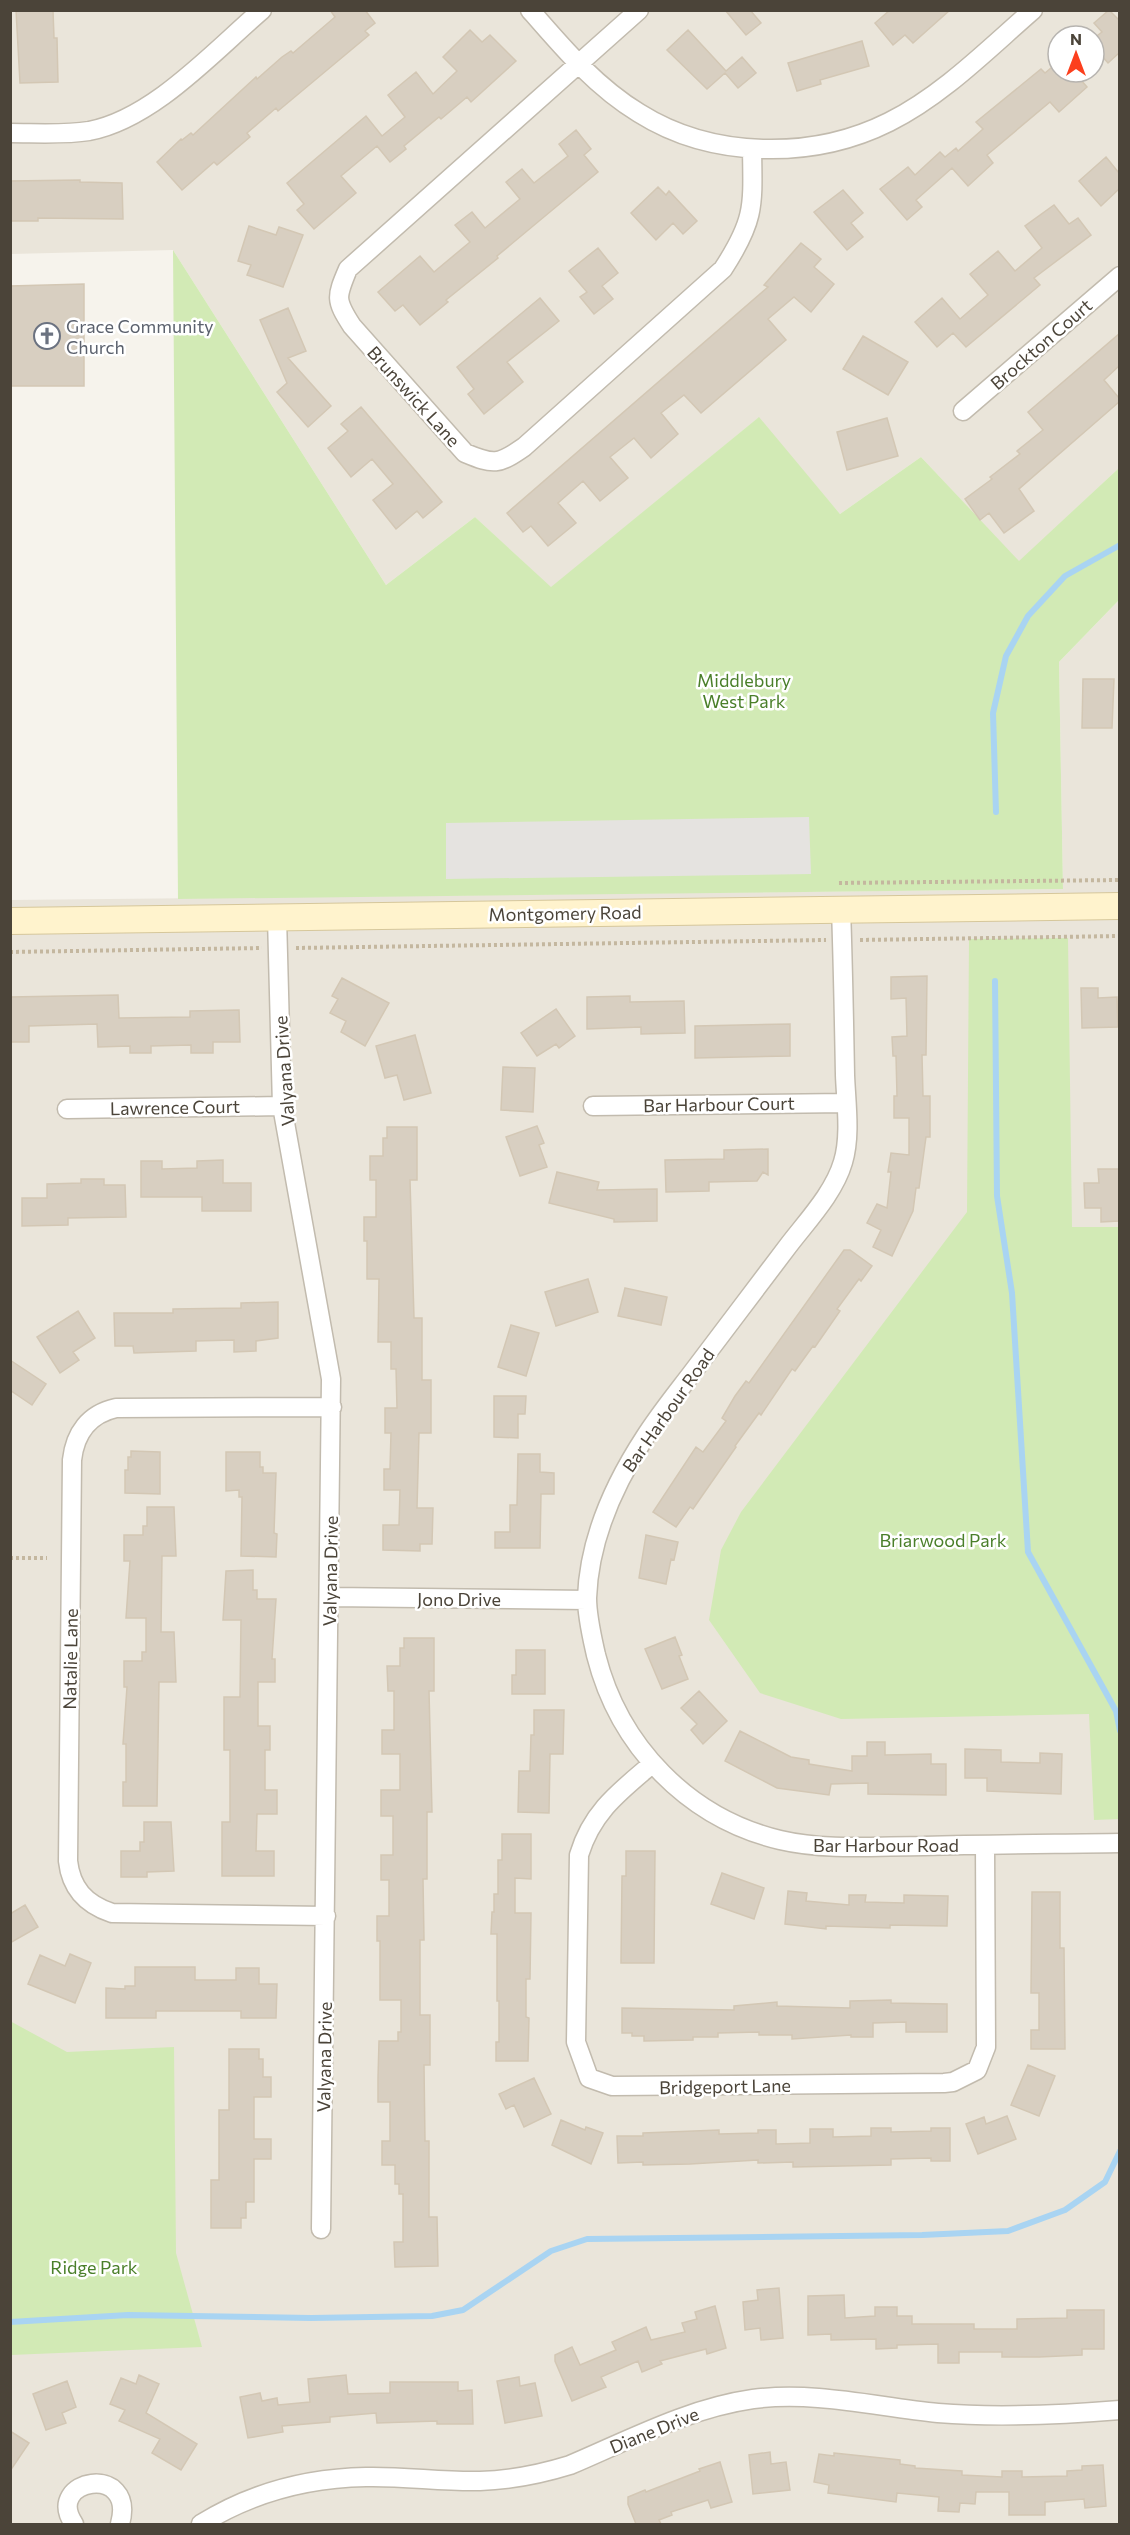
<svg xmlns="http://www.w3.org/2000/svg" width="1130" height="2535" viewBox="0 0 1130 2535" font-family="Commissioner,sans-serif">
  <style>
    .residential { fill: #eae5da; fill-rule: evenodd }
    .green { fill: #d2eab5 }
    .parking { fill: #e5e3e0 }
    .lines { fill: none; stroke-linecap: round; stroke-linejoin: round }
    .stream { stroke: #a9d4f2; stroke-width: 6 }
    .building { fill: #d8cfc1; stroke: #d3c7b4; stroke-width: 1.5 }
    .street-casing { stroke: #c2bbae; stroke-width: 21 }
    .secondary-casing { stroke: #d6c79b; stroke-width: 28 }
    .path { stroke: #c4b79f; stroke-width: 4; stroke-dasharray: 3 3; stroke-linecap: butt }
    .street { stroke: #fff; stroke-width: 18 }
    .secondary { stroke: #fff3cd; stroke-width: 26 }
    .labels { text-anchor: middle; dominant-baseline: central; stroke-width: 5; stroke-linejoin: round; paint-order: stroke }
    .worship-label { font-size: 18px; fill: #5b616d; stroke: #fff; text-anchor: start }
    .street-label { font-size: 18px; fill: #4b4439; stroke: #fff }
    .park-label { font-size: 18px; fill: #4a7f2a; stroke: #fff }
  </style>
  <rect width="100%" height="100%" fill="#f6f3ec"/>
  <path class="residential" d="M10,11h1109v457l-100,94 -98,-105 -81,57 -82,-96 -207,170 -76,-71 -89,68 -213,-335 -162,4zM1058,36h36v36h-36z
    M1119,600v1924h-1108l-1,-1624 1053,-11 -4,-227z"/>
  <path class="green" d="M173,250l213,335 89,-68 76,70 208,-170 81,97 81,-57 98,104 100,-93v132l-60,62 4,227 -885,10z
    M1068,938l4,289h48v592l-26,1 -5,-106 -248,5 -81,-26 -51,-73 12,-70 20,-38 226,-300 2,-273z
    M10,2021l57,31 107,-5 2,206 26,94 -191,8z"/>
  <path class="parking" d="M809,817l2,57 -365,5v-56z"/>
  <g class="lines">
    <path class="stream" d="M996,812l-3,-99 13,-57 22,-40 37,-40 55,-31
      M995,981l2,215 15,97 16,259 88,159 4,20
      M10,2322l118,-7 183,3 121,-2 31,-6 88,-59 36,-12 335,-4 86,-4 57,-21 40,-28 15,-31"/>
  </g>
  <path class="building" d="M16,10h37l1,28h3l1,44 -38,1z
    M330,10h35l10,13 -10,8 4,4 -91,76 -2,-3 -29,25 3,4 -33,28 -3,-3 -32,28 -25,-28 24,-23 1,1 9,-7 2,2 63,-58 1,2 25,-22 9,-6 2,2 42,-36z
    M725,10h25l11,13 -15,12z
    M890,10h60l-37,33 -8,-8 -12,10 -18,-22z
    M1109,10l10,10v33l-11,10 -14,-16v-9l8,-6 -8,-9z
    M470,30l12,12 8,-7 26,26 -45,41 -4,-5 -26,22 -2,-2 -35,29 2,3 -16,13 -13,-16 -36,30 15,17 -42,36 -17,-19 7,-6 -17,-21 79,-67 16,20 23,-19 -17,-22 28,-23 17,22 24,-23 -14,-14z
    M688,30l38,41 16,-14 14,16 -18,15 -13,-15 -18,16 -40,-39z
    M862,41l7,25 -49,14 1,4 -24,7 -9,-28z
    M1058,62v10h16l13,15 -28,25 -9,-10 -63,53 6,8 -25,23 -16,-18 -36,32 6,7 -15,13 -27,-31 28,-22 7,8 25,-23 5,5 11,-9 2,3 25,-22 -7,-7 65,-53 4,4z
    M576,130l15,19 -7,6 14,17 -101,84 1,2 -52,42 2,2 -28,23 -17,-20 -8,6 -17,-19 42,-36 14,16 36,-30 -15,-17 17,-13 13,16 35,-29 -14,-17 16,-13 12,14 34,-27 -9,-12z
    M1106,157l13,16v16l-18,17 -22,-25z
    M80,180v2l42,1 1,36 -85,-1v3h-28v-40z
    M658,187l8,8 3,-4 28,30 -14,13 -10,-11 -17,17 -25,-27z
    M843,190l20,23 -12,10 12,14 -16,13 -33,-38z
    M1054,205l15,19 9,-6 13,17 -57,43 6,7 -74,62 -13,-14 -16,14 -22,-25 27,-24 18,21 28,-24 -18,-21 28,-23 17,20 27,-23 -17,-22z
    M249,226l27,9 3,-8 24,8 -20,52 -36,-12 4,-10 -13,-4z
    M801,243l20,16 -7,8 20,17 -23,28 -17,-15 -26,22 18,21 -85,73 -17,-18 -23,18 17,21 -27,24 -17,-20 -24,19 18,21 -28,23 -17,-20 -25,22 18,20 -28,23 -17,-20 -8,6 -16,-19 261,-226 -4,-2z
    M598,248l20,25 -16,13 11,13 -19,15 -14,-17 7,-5 -18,-21z
    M84,284v102h-74v-100z
    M540,298l19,23 -52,41 16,20 -39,32 -16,-20 6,-5 -17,-22z
    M288,308l18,43 -18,7 43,48 -23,21 -31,-35 10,-9 -27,-63z
    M1119,334v32l-15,14 15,18v4l-100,87 15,22 -30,22 -15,-20 -9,7 -15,-21 27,-20 -2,-2 30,-23 -3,-3 26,-21 -15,-18z
    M863,336l45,26 -20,33 -45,-26z
    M361,407l81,95 -19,16 -6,-7 -21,18 -23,-29 20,-16 -21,-25 -21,18 -23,-29 20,-17 -7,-7z
    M887,418l11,38 -51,14 -10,-38z
    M1083,679h31l-2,49h-30z
    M927,976l-1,79h-4l1,41h7v41h-4l-7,51h-3l-3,23 -21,45 -19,-9 8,-17 -14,-7 10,-19 10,4 4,-36h-3l3,-19 18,2v-37h-15v-22h3l-1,-40h-3l-1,-19 15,-1 -1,-38 -15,1v-22z
    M342,978l47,25 -24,43 -24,-14 5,-11 -16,-8 8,-14 -6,-3z
    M1081,988h17v10l19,-1 1,30 -36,1z
    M118,995l1,23 71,-1v-6l49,-1 1,32h-27v11h-22v-8l-40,1v7h-21v-7l-32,1 -1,-23 -68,2v16h-19v-45z
    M630,996v6l54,-1 1,32 -44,1v-7l-54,2v-32z
    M556,1009l19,27 -16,12 -3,-4 -19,12 -16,-23z
    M790,1024v32l-95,2v-32z
    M415,1035l16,58 -27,7 -7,-25 -12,3 -9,-32z
    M503,1067l32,1 -2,44 -32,-2z
    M537,1126l7,17 -5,2 8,22 -27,9 -14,-39z
    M387,1127h30v53h-7l4,138h8v62h9v53h-12l-2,75h16l-1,36h-12v7l-37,-1v-25h16l1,-35h-16v-21h6l1,-36h-6v-25h12l-1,-39h-5v-27h-13l1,-63h-12v-38h-3v-24h12v-37h-6v-24h13v-18h4z
    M768,1149v26l-5,-3 -6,9 -48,1v9l-43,1 -1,-32 59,-1v-9z
    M223,1160v23h28v28h-49v-14h-61v-36h21v8l35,-1v-7z
    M1098,1169h21v52l-18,1v-14h-16l-1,-25h15z
    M557,1172l42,10 -2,8 60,-1v32l-43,1v-3l-65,-16z
    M81,1179h23v6h21l1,32 -58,1v7l-46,1v-28h25v-14l34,-1z
    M844,1250h6l22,16 -11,15 -2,-2 -22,30 3,2 -25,36 -2,-1 -18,25 -3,-2 -31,46 -2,-2 -24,33 1,1 -43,62 -3,-2 -14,20 -23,-15 43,-65 7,5 23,-31 -4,-3 13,-22 11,-15 3,2z
    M588,1279l10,33 -42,14 -11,-34z
    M625,1288l42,9 -6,28 -43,-9z
    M278,1302v36l-22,3v10l-22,1v-12l-38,1v10l-62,2 -1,-7h-18l-1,-33h59v-4l68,-1v-5z
    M78,1311l17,27 -22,14 6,8 -19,13 -23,-36z
    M511,1325l28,8 -13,43 -28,-9z
    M10,1360l36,24 -14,21 -22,-15z
    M494,1396h32l-1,18h-7v24l-24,-1z
    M131,1451l29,1v42l-35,-1v-23h3v-13h3z
    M226,1452h34v15h3v6h13l-2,60 3,1 -1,23 -35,-1 1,-59h-3v-7l-13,1z
    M518,1454h22v18l14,1v21h-13l-1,54h-45v-16h15v-27h7z
    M147,1507h27l2,49h-14l-1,76h13l2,50h-17l-2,124h-34v-24h3v-38h-3l4,-57h-3v-26h18v-9h4v-34h-20l4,-57h-6v-26h19v-9h4z
    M646,1535l32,7 -4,18 -3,-1 -5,25 -27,-6z
    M253,1570v20h4v9h19l-4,60h3v23h-17v44h12v24h-5v40h12v24h-20l-1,37h18v25h-52v-54h8v-72h-6v-53h16l1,-77h-18l3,-49z
    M675,1637l7,18 -3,1 9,23 -26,10 -17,-40z
    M404,1638h30v53h-5l3,121h-5v67h-4l1,61h-4v75h10v50h-6l1,76h4v76h8l1,49 -43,1 -1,-25h9v-48h-4v-10h-4v-19h-13v-24h8v-39h-12v-24l1,-37h19v-9h3v-32h-21v-59h-3v-25h12v-36h-8v-25h12v-39h-12v-26h19v-36h-18v-24h12v-39h-6l-1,-25h13v-18h4z
    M516,1650h29v44h-33v-19h4z
    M699,1691l28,30 -24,23 -12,-14 6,-6 -16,-16z
    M534,1710h30l-1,44h-13l-1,59 -31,-1 1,-41h11l1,-36h3z
    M740,1731l51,26 18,3v4l43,7v-15h15v-14h18v13l46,-1v10h15v31l-78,-1v-11l-37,1 -2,11 -52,-7 -52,-27z
    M965,1749l36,1v12l39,1v-10l22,1 -1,40 -74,-3v-13h-22z
    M144,1822h27l3,49 -27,1v5h-26v-26h19v-9h4z
    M502,1834h29v45l-16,-1v35h16l-1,66h-4v38l3,1 -1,43h-32v-19h3v-41h-2v-67h-6l1,-22h2v-18h4v-34h4z
    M626,1851h29l-1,112h-33l1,-87h4z
    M722,1873l42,15 -10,31 -43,-15z
    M788,1891l19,2 -1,8 43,4v-10h17l-1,7 39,1v-8l44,1 -1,30 -57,-1v3l-64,-2v3l-41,-5z
    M1032,1892h28v56h4l1,101h-34v-19h8v-37h-8z
    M25,1905l13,22 -28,16v-29z
    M70,1954l21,9 -16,40 -47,-19 12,-29 25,11z
    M135,1967h60v13h41v-12h23v16h18l-1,34h-35v-7h-85v7h-50v-30l19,1v-3h10z
    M891,2000v3l56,1v28h-41v-10l-33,1v14h-22v-2l-59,4v-4h-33v-3l-41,1v4h-25v3l-49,1v-5h-12v-3h-10v-25l112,2v-4l43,-4v4l73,2v-7z
    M229,2049h30v10h4v18h8v20h-17v42h17v20h-17v43h-8v16h-5v10h-30v-48h8v-70h10z
    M1028,2065l27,11 -16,40 -28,-11z
    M534,2078l17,36 -27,13 -10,-22 -8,4 -7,-15z
    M1007,2116l9,23 -38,15 -12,-30 18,-7 2,7z
    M561,2120l24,10 1,-3 17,6 -12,31 -39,-19z
    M871,2128h20v4l40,-1v-3h19v33h-19v-3l-40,1v6l-98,2v-5l-35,1v-3l-68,4 -47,1v-3l-25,1 -1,-27h26v-3l76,-3v4l39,-1v-3h18v14l34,-1v-14h23v8l38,-1z
    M779,2288l4,50 -22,2 -1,-12 -15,2 -2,-28 15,-2 -1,-10z
    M844,2295l1,23 30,-2v-9h22v9h15v8h62v5h43v-10l50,-1v-8h37v39h-22v6l-43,2h-37v-5h-43v11h-21v-19l-41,1v3l-21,1v-10l-45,1v-6l-23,1v-39z
    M715,2306l11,42 -19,6 -1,-5 -46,12 2,3 -20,8 -4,-11 -37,16 5,10 -34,14 -17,-40v-6l17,-8 8,18 36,-15 -4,-8 34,-15 5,13 34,-8 -3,-9 15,-4 -2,-7z
    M139,2375l20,9 -13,29 51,31 -16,26 -29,-17 8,-14 -41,-18 6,-11 -15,-6 11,-26 15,6z
    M346,2375l2,19 42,-1v-11h68v9l14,-1 1,34h-36v-3l-60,2 -1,-10 -46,4v5l-48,4 1,6 -35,6 -8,-41 20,-4 2,8 15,-3 1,7 32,-3 -2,-23z
    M519,2377l1,9 15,-3 7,33 -37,7 -8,-42z
    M67,2381l9,26 -14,6 4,10 -20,7 -13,-36z
    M10,2431l19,12 -19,28z
    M770,2452l1,12 15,-2 4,28 -37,4 -4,-39z
    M834,2453l66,7v4l15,2v2l47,3v4l40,2v-6h20v6l45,-1v-5l15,-1v-4l21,-1 3,41 -21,2 -1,-9 -39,3v13h-36v-23h-33l-1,12 -15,-1 -1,9 -21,-1 1,-14 -42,-4 -1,9 -68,-9 1,-8 -15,-3 5,-28 15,2z
    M720,2462l12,40 -21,6 -3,-8 -37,12 1,3 -13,5 2,4h-25l-8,-20v-7l17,-7 1,2 54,-21 -1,-2z"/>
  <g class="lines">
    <defs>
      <path id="street" d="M530,10c33,38 66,77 109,103 73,46 174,47 250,9 54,-27 99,-73 144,-112
        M639,10l-291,259c-12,28 -13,31 4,57l113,127c29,12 33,12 59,-6l199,-178c32,-49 30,-63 29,-119
        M10,133c26,0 54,2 79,-2 64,-12 124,-79 173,-121
        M963,411l157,-135
        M841,909c2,55 3,111 4,166 1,27 6,61 -2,87 -9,31 -36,59 -55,84 -32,42 -64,85 -96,127 -16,21 -33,42 -47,64 -32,49 -56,102 -58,161 0,19 5,39 9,57 23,91 92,163 184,185 47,11 97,6 144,6 65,-2 130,-2 196,-3
        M277,917l5,189 49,273 -10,850
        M593,1106l253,-3
        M67,1109l215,-3
        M330,1597l257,3
        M652,1764c-33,28 -60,48 -73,91l-3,187 13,36 23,8 332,-3 9,-1 24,-12 9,-23 -1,-202
        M326,1916l-214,-3c-27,-9 -41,-25 -44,-52l4,-401c3,-27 17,-46 44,-52l216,-1
        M74,2524c-31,-45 63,-62 46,0
        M201,2524c50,-31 105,-46 165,-47 38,-1 76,5 114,4 31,-1 61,-7 90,-16 59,-25 119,-57 183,-66 63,-8 123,8 185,14 61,5 121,2 182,-3"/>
      <path id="secondary" d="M10,921l1110,-15"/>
    </defs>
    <use href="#street" class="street-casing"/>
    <use href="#secondary" class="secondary-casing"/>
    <path class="path" d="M839,883l281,-3
      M860,940l260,-4
      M296,948l530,-8
      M10,952l252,-4
      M10,1558h37"/>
    <use href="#street" class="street"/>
    <use href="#secondary" class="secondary"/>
  </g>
  <defs>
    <symbol id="church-ring" viewBox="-11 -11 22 22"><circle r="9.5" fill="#fff" stroke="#6b7280" stroke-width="1.5"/><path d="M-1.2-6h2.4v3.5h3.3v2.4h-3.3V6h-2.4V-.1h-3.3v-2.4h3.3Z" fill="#6b7280"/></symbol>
  </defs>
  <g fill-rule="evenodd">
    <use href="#church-ring" x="32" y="321" width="30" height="30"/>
  </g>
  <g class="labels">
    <g class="worship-label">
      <text x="66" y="326">Grace Community<tspan x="66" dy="21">Church</tspan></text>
    </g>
    <g class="street-label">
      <text transform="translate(1041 344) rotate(-41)">Brockton Court</text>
      <text transform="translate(414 396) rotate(48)">Brunswick Lane</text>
      <text transform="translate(565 913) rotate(-1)">Montgomery Road</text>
      <text transform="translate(284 1071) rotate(-94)">Valyana Drive</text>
      <text transform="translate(719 1104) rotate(-1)">Bar Harbour Court</text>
      <text transform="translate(175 1107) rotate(-1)">Lawrence Court</text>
      <text transform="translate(668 1410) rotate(-55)">Bar Harbour Road</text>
      <text transform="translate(330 1571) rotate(-89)">Valyana Drive</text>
      <text x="459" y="1599">Jono Drive</text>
      <text transform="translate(70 1659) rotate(-89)">Natalie Lane</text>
      <text x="886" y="1845">Bar Harbour Road</text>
      <text transform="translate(324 2057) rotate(-89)">Valyana Drive</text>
      <text transform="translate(725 2086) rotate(-1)">Bridgeport Lane</text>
      <text transform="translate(654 2430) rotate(-22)">Diane Drive</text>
    </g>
    <g class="park-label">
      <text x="744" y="680">Middlebury<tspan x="744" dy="21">West Park</tspan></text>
      <text x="943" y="1540">Briarwood Park</text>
      <text x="94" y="2267">Ridge Park</text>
    </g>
  </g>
  <rect width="1130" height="2535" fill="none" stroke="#4b4439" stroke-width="24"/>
  <g transform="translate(1076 54)"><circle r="28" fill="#ffffff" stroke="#b7b4b0" stroke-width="1.5"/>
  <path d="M0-4.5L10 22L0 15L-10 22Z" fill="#fc3f1d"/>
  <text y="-9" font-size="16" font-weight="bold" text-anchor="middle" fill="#4b4439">N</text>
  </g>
</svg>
